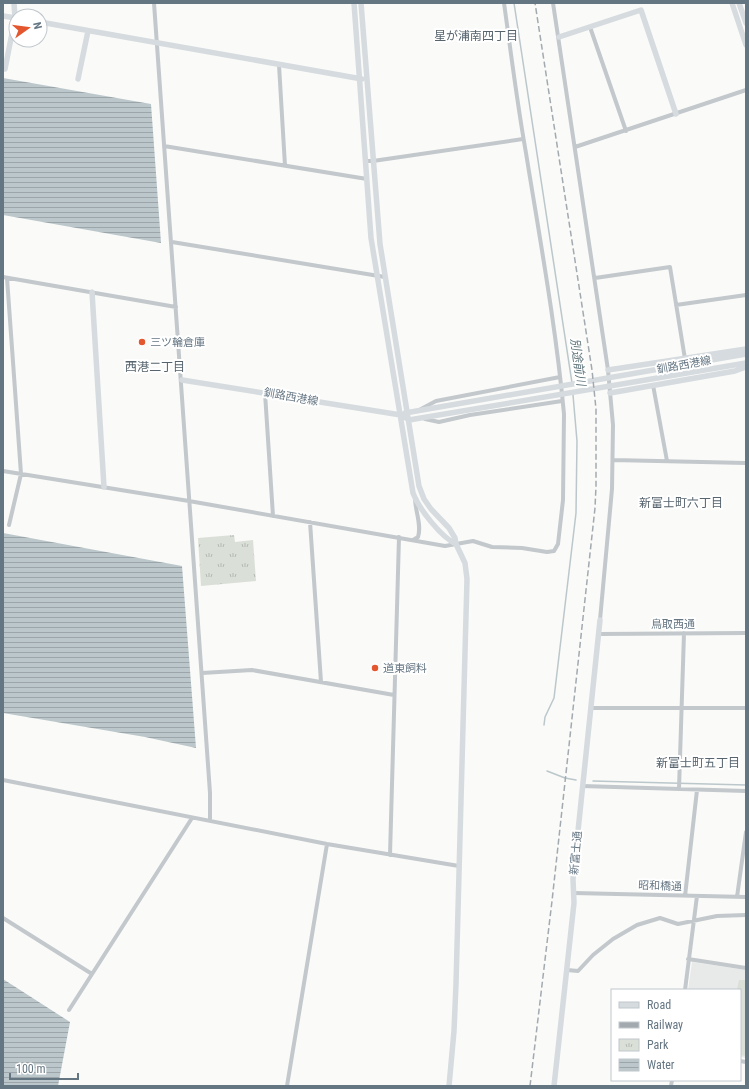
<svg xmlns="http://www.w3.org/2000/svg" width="749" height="1089" viewBox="0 0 749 1089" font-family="'Roboto Condensed','Noto Sans JP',sans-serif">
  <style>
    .built { fill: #e8e9e9 }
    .green { fill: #dadfd7 }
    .park { fill: url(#park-tufts) }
    .water { fill: url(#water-rules) }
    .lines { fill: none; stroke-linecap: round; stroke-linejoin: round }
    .stream { stroke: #bbc7cb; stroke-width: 1.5 }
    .street { stroke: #c3c8cc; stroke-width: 4 }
    .secondary { stroke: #d6dbdf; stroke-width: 5.5 }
    .rail { stroke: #a2aab0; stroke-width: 1.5; stroke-dasharray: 6 3; stroke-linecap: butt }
    .poi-dot { fill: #e4572e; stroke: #fff; stroke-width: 1.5 }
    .labels { text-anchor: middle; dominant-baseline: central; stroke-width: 4; stroke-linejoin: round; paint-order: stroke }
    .poi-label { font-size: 11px; fill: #657683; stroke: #fff; text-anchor: start }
    .street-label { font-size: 11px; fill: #657683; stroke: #fff }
    .neighbourhood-label { font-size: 12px; fill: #57646e; stroke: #fff }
    .water-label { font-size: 12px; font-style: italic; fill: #60757c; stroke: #fff }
  </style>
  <defs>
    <pattern id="park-tufts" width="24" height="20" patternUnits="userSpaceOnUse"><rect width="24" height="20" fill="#dadfd7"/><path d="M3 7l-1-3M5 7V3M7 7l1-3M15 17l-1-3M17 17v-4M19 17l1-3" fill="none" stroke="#b4b9b4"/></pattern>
    <pattern id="water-rules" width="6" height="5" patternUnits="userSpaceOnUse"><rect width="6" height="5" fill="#bbc7cb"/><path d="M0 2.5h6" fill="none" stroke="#9ca6aa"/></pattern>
  </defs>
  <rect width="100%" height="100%" fill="#fafaf8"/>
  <path class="built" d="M692,962l54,8v88l-6,-1v-67h-52z"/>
  <path class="green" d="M739,980h7v76l-6,-1v-65h-3z"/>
  <path class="park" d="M234,535l1,7 18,-2 3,41 -55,5 -3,-48z"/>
  <path class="water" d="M3,78l148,26 10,139 -158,-28z
    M3,533l179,33 14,182 -51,-11 -142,-24z
    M3,979l67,43 -12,64h-55z"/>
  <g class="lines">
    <path class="stream" d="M514,3l58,380
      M544,725l1,-8 9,-19 22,-185 1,-72 -4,-46
      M547,771l18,7 11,2
      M593,781l153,4"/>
    <path class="street" d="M154,3l56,790v28
      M553,3l55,367 5,55 -1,64 -12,131
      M590,27l36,104
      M279,65l6,101
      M164,146l203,33
      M575,147l171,-57
      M365,161h8l150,-22
      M172,242l213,35
      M3,277l173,30
      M7,278l14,196 -12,51
      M595,278l75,-11 15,92
      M676,305l70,-10
      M653,385l14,76
      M265,393l8,123
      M421,409l15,-8 124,-24
      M425,419l14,3 31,-7 92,-14
      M613,460l133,3
      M3,471l186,30 256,45 28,-5 19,6 30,1 25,4 7,-1 4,-7 5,-44 1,-86c-8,-87 -24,-174 -38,-261 -9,-50 -15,-100 -22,-150
      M310,522l11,160
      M413,540l5,-3c4,-12 -3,-26 -3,-39
      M599,634l147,-1
      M202,673l50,-3 142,25
      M592,708h154
      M3,780l324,64 132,22
      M582,786l164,5
      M679,789l5,-156
      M390,855l9,-318
      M574,893l172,4
      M685,896l12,-106
      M737,897l9,-65
      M3,918l89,56
      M688,959l58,9
      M567,970l11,1 15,-16 20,-16 24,-14 23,-7 18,6 39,-8 29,-1
      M685,990l12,-94
      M69,1010l123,-192
      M740,1061l6,1
      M287,1086l40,-242
      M671,1086l1,-6"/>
    <path class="secondary" d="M354,3l17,235 42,255c6,16 28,44 43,51
      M361,3l19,241 39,242 5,13 7,10 18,19 6,10 1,6 9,19 2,16 -11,405 -2,47 -5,55
      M732,3l14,42
      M739,3l7,20
      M3,16l13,2
      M40,22l322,57
      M559,37l82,-27 35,104
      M5,69l10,-51 -1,-15
      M78,79l10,-48
      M92,292l12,195
      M608,370l138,-21
      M182,380l219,35 8,5 337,-57
      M610,393l125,-22 11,-4
      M405,413l341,-59
      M554,1086l20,-183 -1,-24 27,-259"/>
    <path class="rail" d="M530,1086l22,-185 43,-393 1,-22v-77l-4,-39 -57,-367"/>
  </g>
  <g class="poi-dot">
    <circle cx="142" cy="342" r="4"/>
    <circle cx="375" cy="668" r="4"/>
  </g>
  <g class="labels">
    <g class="poi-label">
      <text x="150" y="342">三ツ輪倉庫</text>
      <text x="383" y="668">道東飼料</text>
    </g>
    <g class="street-label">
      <text transform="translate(684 365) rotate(-10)">釧路西港線</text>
      <text transform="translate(291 397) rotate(10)">釧路西港線</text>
      <text x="673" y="624">鳥取西通</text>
      <text transform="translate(576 853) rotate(-85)">新富士通</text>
      <text transform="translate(660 886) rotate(2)">昭和橋通</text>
    </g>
    <g class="neighbourhood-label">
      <text x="476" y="36">星が浦南四丁目</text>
      <text x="155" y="367">西港二丁目</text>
      <text x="681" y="503">新富士町六丁目</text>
      <text x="698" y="763">新富士町五丁目</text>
    </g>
    <g class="water-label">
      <text transform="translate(578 362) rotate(82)">別途前川</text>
    </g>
  </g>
  <rect width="749" height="1089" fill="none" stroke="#657683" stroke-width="8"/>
  <rect x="611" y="989" width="130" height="92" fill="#ffffff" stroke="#c1c8cd"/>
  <rect x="619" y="1002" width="20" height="6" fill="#d6dbdf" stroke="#c1c8cd"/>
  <text x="647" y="1009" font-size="12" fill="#657683">Road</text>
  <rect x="619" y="1022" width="20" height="6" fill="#a2aab0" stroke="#c1c8cd"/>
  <text x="647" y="1029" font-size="12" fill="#657683">Railway</text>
  <rect x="619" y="1039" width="20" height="12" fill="url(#park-tufts)" stroke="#c1c8cd"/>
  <text x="647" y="1049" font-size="12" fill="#657683">Park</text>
  <rect x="619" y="1059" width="20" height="12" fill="url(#water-rules)" stroke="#c1c8cd"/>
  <text x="647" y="1069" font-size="12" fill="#657683">Water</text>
  <g transform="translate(28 28) rotate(76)"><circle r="19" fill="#ffffff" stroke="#c1c8cd"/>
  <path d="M0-3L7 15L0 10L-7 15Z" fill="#e4572e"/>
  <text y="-6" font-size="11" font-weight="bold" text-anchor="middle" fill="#657683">N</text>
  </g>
  <path d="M10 1073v6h68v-6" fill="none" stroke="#657683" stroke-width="2"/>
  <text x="16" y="1073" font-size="12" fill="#657683" stroke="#ffffff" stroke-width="3" paint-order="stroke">100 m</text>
</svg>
